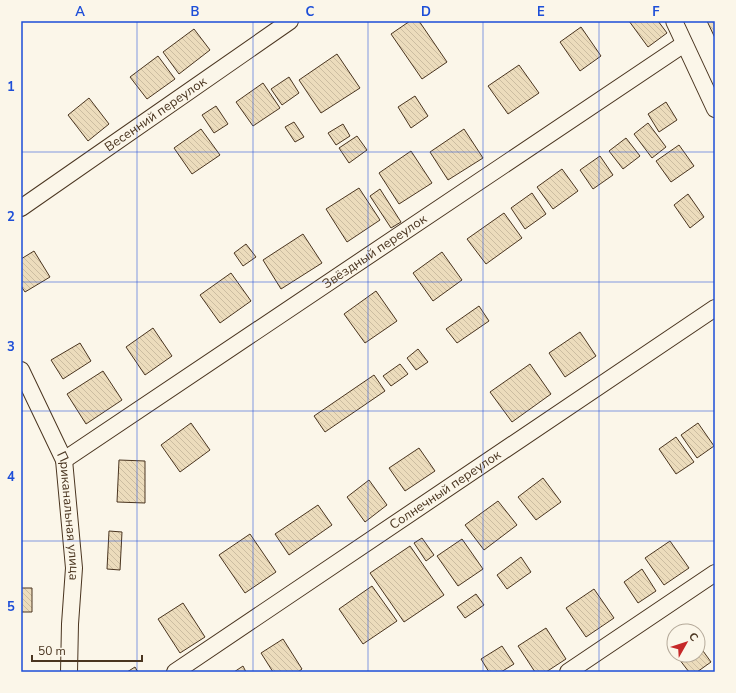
<svg xmlns="http://www.w3.org/2000/svg" width="736" height="693" viewBox="0 0 736 693" font-family="'Nunito Sans',sans-serif">
  <style>
    .building { fill: url(#building-back-hatch); stroke: #4a3520 }
    .lines { fill: none; stroke-linecap: round; stroke-linejoin: round }
    .minor-casing { stroke: #4a3520; stroke-width: 18 }
    .minor { stroke: #fbf6e9; stroke-width: 16 }
    .grid { fill: none; stroke: #1d4ed8; stroke-width: 1; stroke-opacity: 0.55 }
    .labels { text-anchor: middle; dominant-baseline: central; stroke-width: 3; stroke-linejoin: round; paint-order: stroke }
    .street-label { font-size: 13px; fill: #4a3520; stroke: #fbf6e9 }
    .neatline { fill: none; stroke: #1d4ed8; stroke-width: 1.5 }
    .grid-label { font-size: 13px; text-anchor: middle; font-weight: bold; fill: #1d4ed8 }
  </style>
  <defs>
    <pattern id="building-back-hatch" width="6" height="6" patternUnits="userSpaceOnUse"><rect width="6" height="6" fill="#ecdcbc"/><path d="M-1 5l2 2M0 0l6 6M5-1l2 2" fill="none" stroke="#ccbda1"/></pattern>
  </defs>
  <rect width="100%" height="100%" fill="#fbf6e9"/>
  <path class="building" d="M410,21h9l28,41 -25,17 -31,-45z
    M629,21h29l9,12 -19,14z
    M707,21h8v17z
    M581,27l20,29 -21,15 -20,-29z
    M194,29l16,21 -31,24 -16,-22z
    M337,54l23,34 -39,25 -22,-33z
    M158,56l17,23 -28,20 -17,-22z
    M519,65l20,28 -31,21 -20,-28z
    M289,77l10,16 -17,12 -11,-16z
    M263,83l17,25 -27,18 -17,-24z
    M415,96l13,20 -17,12 -13,-21z
    M89,98l20,26 -21,17 -20,-26z
    M666,102l11,18 -18,12 -11,-18z
    M216,106l12,18 -14,9 -12,-18z
    M294,122l10,15 -9,5 -10,-15z
    M648,123l18,24 -14,11 -18,-24z
    M343,124l7,12 -14,9 -8,-12z
    M201,129l19,26 -28,19 -18,-26z
    M464,129l19,29 -35,22 -18,-28z
    M357,136l10,14 -18,13 -10,-15z
    M626,138l14,18 -17,13 -14,-18z
    M679,145l15,21 -23,16 -15,-21z
    M411,151l21,32 -33,21 -20,-31z
    M600,156l13,19 -20,14 -13,-19z
    M562,169l16,22 -25,18 -16,-22z
    M359,188l21,32 -33,22 -21,-33z
    M380,189l21,33 -10,6 -21,-32z
    M532,193l14,21 -21,15 -14,-21z
    M688,194l16,23 -14,11 -16,-23z
    M504,213l18,25 -36,26 -19,-25z
    M303,234l19,29 -41,26 -18,-29z
    M246,244l10,13 -13,9 -9,-13z
    M34,251l16,26 -25,15 -4,-6v-27z
    M442,252l20,28 -29,21 -20,-28z
    M231,273l20,28 -31,22 -20,-28z
    M376,291l21,30 -32,22 -21,-29z
    M479,306l10,15 -32,22 -11,-14z
    M153,328l19,28 -27,19 -19,-28z
    M580,332l16,24 -31,21 -16,-24z
    M80,343l11,18 -28,18 -12,-19z
    M418,349l10,13 -12,8 -9,-12z
    M400,364l8,10 -17,12 -8,-10z
    M530,364l21,30 -39,28 -22,-30z
    M103,371l19,29 -36,24 -19,-30z
    M374,375l11,16 -60,41 -11,-16z
    M191,423l19,27 -30,22 -19,-27z
    M698,423l16,23 -17,12 -16,-23z
    M676,437l18,25 -18,12 -17,-25z
    M419,448l16,23 -30,20 -16,-23z
    M119,460l26,1v42l-28,-1z
    M543,478l18,24 -25,18 -18,-23z
    M369,480l18,25 -22,17 -18,-25z
    M498,501l19,24 -33,25 -19,-25z
    M318,505l14,20 -43,30 -14,-21z
    M109,531l13,1 -2,38 -13,-1z
    M250,534l26,38 -31,21 -26,-38z
    M422,538l12,17 -8,6 -12,-18z
    M462,539l21,30 -25,17 -21,-30z
    M670,541l19,27 -25,17 -19,-27z
    M410,546l34,49 -40,27 -34,-49z
    M521,557l10,15 -24,17 -10,-14z
    M642,569l14,22 -18,12 -14,-21z
    M372,586l25,35 -34,23 -24,-35z
    M21,588h11v24h-11z
    M594,589l20,29 -28,19 -20,-29z
    M476,594l8,11 -19,13 -8,-11z
    M183,603l22,34 -25,16 -22,-34z
    M546,628l20,31 -20,13h-11l-17,-26z
    M283,639l19,30 -4,3h-25l-12,-19z
    M698,644l13,18 -14,10h-8l-13,-17h22z
    M502,646l12,18 -13,8h-12l-8,-13z
    M243,666l3,6h-12z
    M135,667l3,5h-11z"/>
  <g class="lines">
    <defs>
      <g id="minor">
        <path d="M674,21l41,88"/>
        <path id="s1" d="M21,208l269,-187"/>
        <path id="s2" d="M21,370l43,90 10,108 -4,56 -1,48"/>
        <path id="s3" d="M64,460l620,-416"/>
        <path id="s4" d="M175,672l540,-364"/>
        <path d="M568,672l147,-99"/>
      </g>
    </defs>
    <use href="#minor" class="minor-casing"/>
    <use href="#minor" class="minor"/>
  </g>
  <path class="grid" d="M137,21v651M253,21v651M368,21v651M483,21v651M599,21v651M21,152h694M21,282h694M21,411h694M21,541h694"/>
  <g class="labels">
    <g class="street-label">
      <text stroke="none"><textPath href="#s1" startOffset="164">Весенний переулок</textPath></text>
      <text stroke="none"><textPath href="#s3" startOffset="374">Звёздный переулок</textPath></text>
      <text stroke="none"><textPath href="#s4" startOffset="326">Солнечный переулок</textPath></text>
      <text stroke="none"><textPath href="#s2" startOffset="156">Приканальная улица</textPath></text>
    </g>
  </g>
  <rect width="736" height="693" fill="none" stroke="#fbf6e9" stroke-width="44"/>
  <g transform="translate(686 643) rotate(51)"><circle r="19" fill="#fbf6e9" stroke="#b4a999"/>
  <path d="M0-3L7 15L0 10L-7 15Z" fill="#c62828"/>
  <text y="-6" font-size="11" font-weight="bold" text-anchor="middle" fill="#4a3520">С</text>
  </g>
  <path d="M32 655v6h110v-6" fill="none" stroke="#4a3520" stroke-width="2"/>
  <text x="38" y="655" font-size="12" fill="#4a3520" stroke="#fbf6e9" stroke-width="3" paint-order="stroke">50 m</text>
  <rect x="22" y="22" width="692" height="649" class="neatline"/>
  <g class="grid-label">
    <text x="80" y="16">A</text>
    <text x="195" y="16">B</text>
    <text x="310" y="16">C</text>
    <text x="426" y="16">D</text>
    <text x="541" y="16">E</text>
    <text x="656" y="16">F</text>
    <text x="11" y="91">1</text>
    <text x="11" y="221">2</text>
    <text x="11" y="351">3</text>
    <text x="11" y="481">4</text>
    <text x="11" y="611">5</text>
  </g>
</svg>
